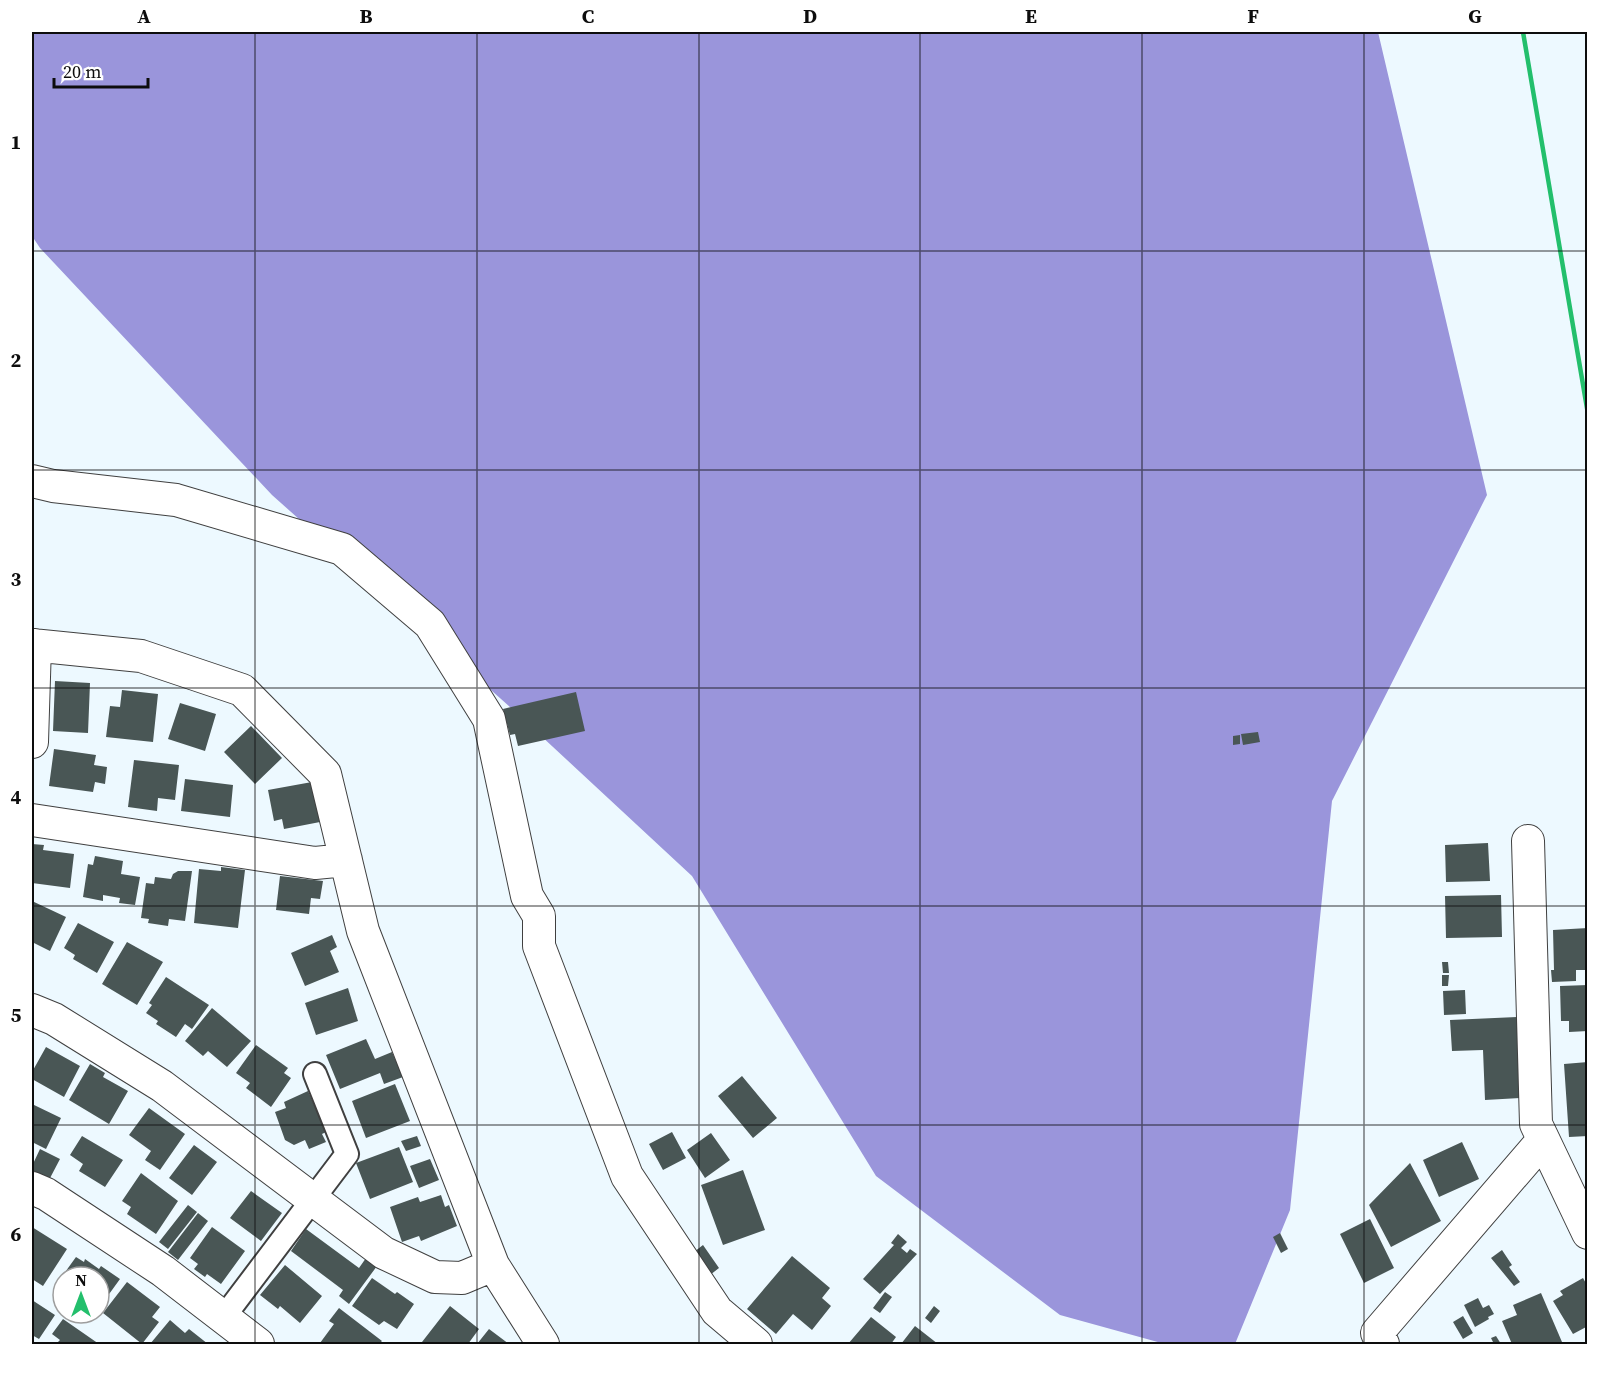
<svg xmlns="http://www.w3.org/2000/svg" width="1619" height="1376" viewBox="0 0 1619 1376" font-family="'Source Serif 4',serif">
  <style>
    .forest { fill: #9a95db }
    .building { fill: #495655 }
    .lines { fill: none; stroke-linecap: round; stroke-linejoin: round }
    .pedestrian-casing { stroke: #404040; stroke-width: 26 }
    .minor-casing { stroke: #404040; stroke-width: 34 }
    .pedestrian { stroke: #fff; stroke-width: 22 }
    .minor { stroke: #fff; stroke-width: 32 }
    .rail { stroke: #23bf6c; stroke-width: 4.5 }
    .grid { fill: none; stroke: #0d0d0d; stroke-width: 1.5; stroke-opacity: 0.55 }
    .neatline { fill: none; stroke: #0d0d0d; stroke-width: 2 }
    .grid-label { font-size: 20px; text-anchor: middle; font-weight: bold; fill: #0d0d0d }
  </style>
  <rect width="100%" height="100%" fill="#edf9ff"/>
  <path class="forest" d="M32,32h1346l109,463 -155,306 -42,409 -55,134h-70l-105,-29 -184,-139 -184,-300 -181,-168 -239,-213 -232,-247 -8,-12z"/>
  <path class="building" d="M55,681l35,2 -2,50 -35,-2z
    M122,690l36,4 -5,48 -47,-5 4,-31 10,1z
    M576,692l9,39 -67,15 -3,-12 -5,1 -7,-26z
    M180,703l36,11 -11,37 -37,-12z
    M251,726l31,32 -27,26 -31,-32z
    M1258,732l2,10 -17,3 -2,-11z
    M1240,735v9l-7,1v-9z
    M54,749l42,6 -2,10 13,2 -2,17 -10,-2 -2,10 -44,-6z
    M134,760l45,5 -4,35 -17,-2 -1,13 -29,-4z
    M185,779l48,6 -3,32 -49,-6z
    M312,782l8,40 -36,7 -2,-10 -8,2 -6,-31z
    M1488,843l2,38 -44,1 -1,-37z
    M32,844l12,1 -1,5 31,4 -4,34 -38,-5z
    M95,856l28,5 -2,13 19,3 -5,28 -16,-2 1,-5 -17,-3v6l-20,-4 5,-33 5,1z
    M221,867l24,3 -7,58 -44,-5 5,-54 22,2z
    M178,871h14l-7,50 -16,-2 -1,7 -20,-3 1,-4 -8,-1 5,-35 8,1 1,-7 16,2 2,-5z
    M280,876l43,5 -3,18 -9,-1 -2,16 -33,-4z
    M1501,895l1,42 -56,1 -1,-42z
    M32,901l34,16 -16,34 -16,-8 -2,4z
    M78,923l36,19 -17,31 -24,-14 2,-4 -11,-7z
    M1588,928v42h-12v11l-24,1 -1,-12h3l-1,-40z
    M332,935l5,12 -7,4 9,21 -34,14 -14,-33z
    M127,942l36,20 -26,43 -35,-21z
    M1442,962h6l1,11h-6z
    M1442,975h7l-1,11h-6z
    M166,977l43,28 -17,24 -7,-5 -9,13 -20,-13 2,-3 -12,-8 6,-8 -3,-2z
    M1588,985v46l-19,1v-11h-8l-1,-35z
    M348,988l10,33 -42,14 -11,-32z
    M1465,990l1,24 -22,1 -1,-24z
    M212,1008l39,33 -24,26 -19,-16 -5,5 -18,-15z
    M1517,1017l3,81 -35,2 -2,-50 -31,1 -2,-31z
    M366,1039l9,20 17,-7 11,25 -19,7 -4,-11 -40,16 -14,-34z
    M256,1045l32,23 -4,5 7,5 -20,29 -25,-19 4,-5 -14,-10z
    M46,1047l34,19 -16,31 -32,-18v-7z
    M1588,1062v74l-19,1 -5,-73z
    M90,1064l15,9 -2,4 25,14 -19,33 -40,-24z
    M742,1076l35,42 -24,20 -35,-42z
    M395,1084l15,37 -44,17 -14,-37z
    M308,1091l18,41 -4,2 4,8 -17,7 -4,-9 -11,5 -9,-5 -10,-28 11,-4 -2,-6z
    M32,1104l29,14 -15,31 -14,-7z
    M149,1108l36,26 -25,36 -15,-10 6,-9 -22,-16z
    M672,1132l14,26 -23,12 -14,-26z
    M711,1133l19,27 -25,18 -18,-28z
    M82,1136l41,24 -18,27 -26,-16 4,-7 -13,-9z
    M417,1136l4,10 -15,5 -5,-10z
    M1462,1142l17,37 -40,18 -16,-37z
    M194,1145l23,17 -25,33 -23,-17z
    M399,1147l14,35 -43,17 -14,-36z
    M40,1149l20,10 -11,21 -17,-10v-4z
    M430,1159l9,21 -20,8 -9,-22z
    M1410,1163l31,58 -50,26 -22,-42z
    M743,1170l22,60 -42,15 -22,-60z
    M141,1173l37,28 -22,33 -29,-20 4,-7 -9,-6z
    M251,1191l31,22 -21,28 -31,-23z
    M441,1195l4,12 4,-2 8,21 -36,15 -2,-5 -17,6 -12,-35 28,-10 2,5z
    M188,1205l9,7 -29,37 -9,-7z
    M198,1213l10,8 -30,39 -10,-8z
    M1370,1219l24,49 -30,15 -24,-49z
    M32,1227l35,22 -24,37 -11,-7z
    M212,1227l33,24 -24,33 -14,-10 -2,3 -11,-8 4,-5 -8,-6z
    M306,1229l53,39 7,-10 11,8 -28,38 -10,-8 4,-6 -52,-39z
    M1280,1233l8,16 -7,4 -8,-16z
    M898,1234l9,8 -6,6 6,5 3,-4 7,5 -37,40 -17,-15 31,-34 -3,-2z
    M703,1245l16,23 -9,7 -16,-23z
    M1502,1250l10,15 -3,2 11,15 -6,4 -23,-28z
    M792,1256l38,32 -8,10 9,8 -19,24 -19,-16 -17,20 -29,-25z
    M76,1257l8,5 1,-3 14,10 2,-3 19,13 -21,29v-31h-36v9l-5,-4z
    M285,1265l37,31 -22,27 -20,-17 -2,3 -18,-14z
    M372,1278l23,16 2,-2 17,12 -17,25 -13,-8 -5,4 -27,-19z
    M1583,1278l5,9v39l-15,8 -20,-33 10,-6 -3,-4z
    M127,1282l33,25 -8,10 7,5 -17,22 -39,-31z
    M885,1292l7,5 -12,16 -7,-5z
    M1541,1293l21,49 -7,2h-43l-10,-23 15,-6 -4,-10z
    M1478,1298l5,10 6,-3 5,9 -6,3 1,2 -14,8 -11,-22z
    M32,1300l23,15 -16,24 -7,-4z
    M450,1306l29,23 -11,15h-43l-3,-2z
    M934,1306l6,5 -9,12 -6,-5z
    M339,1308l43,33 -3,3 -59,-1 14,-19 -5,-3z
    M1463,1316l10,17 -10,6 -10,-17z
    M871,1317l25,20 -5,7h-43z
    M63,1319l36,25h-43l4,-4 -8,-6z
    M170,1320l15,13 4,-4 19,15h-58z
    M915,1326l23,18h-37z
    M489,1329l20,15h-32z
    M1496,1336l5,8h-7l-3,-6z"/>
  <g class="lines">
    <defs>
      <path id="pedestrian" d="M223,1318l124,-164 -32,-80"/>
      <path id="minor" d="M32,481l21,5 123,14 166,49 88,75 59,95 38,177 12,20v30l88,230 90,135 39,33
        M32,645l109,11 101,34 83,84 38,157 130,334 50,79
        M32,742l3,-97
        M32,820l283,43 31,-3
        M1528,841l8,283 52,109
        M32,1010l22,9 108,67 222,167 51,24 27,1 31,-13
        M32,1188l14,6 117,77 95,73
        M1383,1344l-6,-11 166,-193"/>
    </defs>
    <use href="#pedestrian" class="pedestrian-casing"/>
    <use href="#minor" class="minor-casing"/>
    <use href="#pedestrian" class="pedestrian"/>
    <use href="#minor" class="minor"/>
    <path class="rail" d="M1523,32l65,382"/>
  </g>
  <path class="grid" d="M255,32v1312M477,32v1312M699,32v1312M920,32v1312M1142,32v1312M1364,32v1312M32,251h1556M32,470h1556M32,688h1556M32,906h1556M32,1125h1556"/>
  <rect width="1619" height="1376" fill="none" stroke="#ffffff" stroke-width="66"/>
  <g transform="translate(81 1295)"><circle r="28" fill="#ffffff" stroke="#9e9e9e" stroke-width="1.5"/>
  <path d="M0-4.5L10 22L0 15L-10 22Z" fill="#23bf6c"/>
  <text y="-9" font-size="16" font-weight="bold" text-anchor="middle" fill="#0d0d0d">N</text>
  </g>
  <path d="M54 78v9h94v-9" fill="none" stroke="#0d0d0d" stroke-width="3"/>
  <text x="63" y="78" font-size="18" fill="#0d0d0d" stroke="#ffffff" stroke-width="4.5" paint-order="stroke">20 m</text>
  <rect x="33" y="33" width="1553" height="1310" class="neatline"/>
  <g class="grid-label">
    <text x="144" y="23">A</text>
    <text x="366" y="23">B</text>
    <text x="588" y="23">C</text>
    <text x="810" y="23">D</text>
    <text x="1031" y="23">E</text>
    <text x="1253" y="23">F</text>
    <text x="1475" y="23">G</text>
    <text x="16" y="149">1</text>
    <text x="16" y="367">2</text>
    <text x="16" y="586">3</text>
    <text x="16" y="804">4</text>
    <text x="16" y="1022">5</text>
    <text x="16" y="1241">6</text>
  </g>
</svg>
